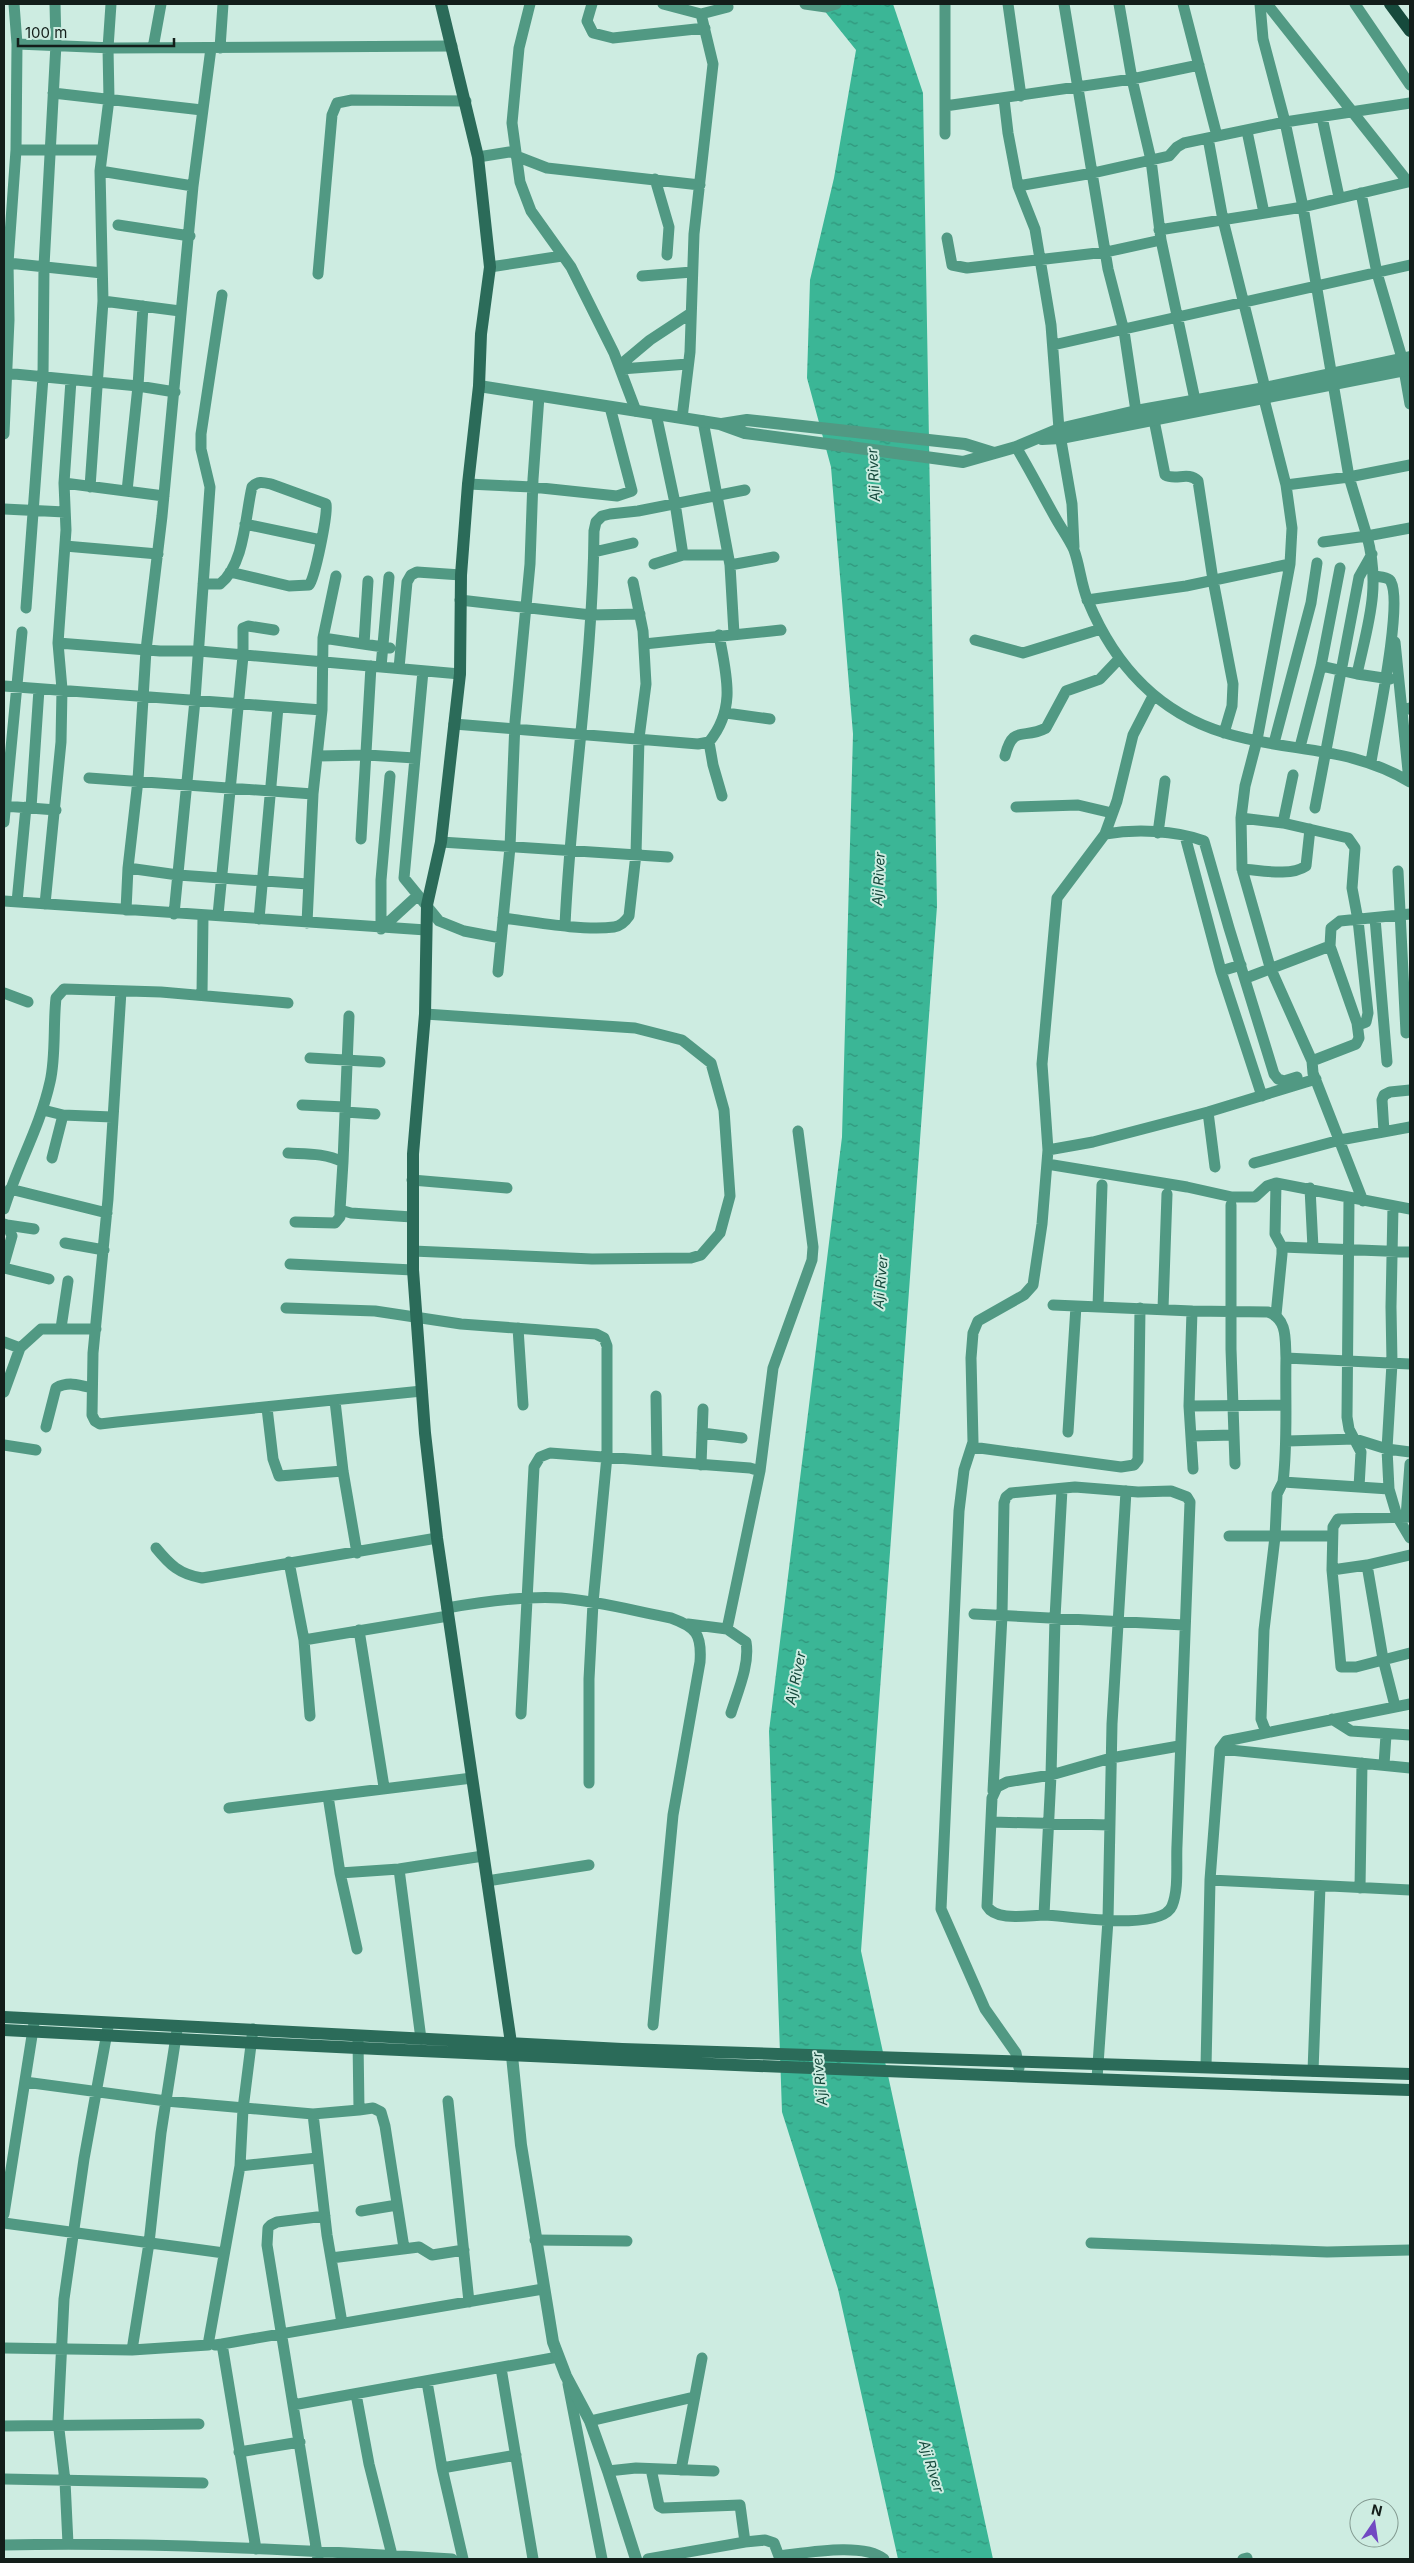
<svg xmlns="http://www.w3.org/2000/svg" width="1414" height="2563" viewBox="0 0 1414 2563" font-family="Inter,sans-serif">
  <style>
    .water { fill: url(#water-ripples) }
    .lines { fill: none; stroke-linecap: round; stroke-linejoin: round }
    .minor { stroke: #519983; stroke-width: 11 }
    .tertiary { stroke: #519983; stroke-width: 12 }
    .secondary { stroke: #2b6b59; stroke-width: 12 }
    .primary { stroke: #164a3c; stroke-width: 12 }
    .labels { text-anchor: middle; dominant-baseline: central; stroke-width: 4; stroke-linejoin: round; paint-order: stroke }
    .water-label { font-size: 14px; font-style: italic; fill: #14473a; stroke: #cdece1 }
  </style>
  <defs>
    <pattern id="water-ripples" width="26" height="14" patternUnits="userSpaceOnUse" patternTransform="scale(1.25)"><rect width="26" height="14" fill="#3bb696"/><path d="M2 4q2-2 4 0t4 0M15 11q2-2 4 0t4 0" fill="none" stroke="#30937a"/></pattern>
  </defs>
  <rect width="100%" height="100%" fill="#cdece1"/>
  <path class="water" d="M819,4h74l30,89 14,813 -76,1045 132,608h-95l-60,-270 -56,-177 -13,-381 73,-594 11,-403 -22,-267 -24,-89 3,-98 24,-102 22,-128z"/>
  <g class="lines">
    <path class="minor" d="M111,4l-3,44 1,51 -9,72 3,130 77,10
      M530,4l-11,44 -7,75 8,59 11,29 40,56 43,86 22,58
      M592,4l-5,17 6,12 20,5 92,-10
      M663,4l38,10 27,-7
      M805,4l21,3 10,-3
      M945,4v130
      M1008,4l13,92
      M1064,4l44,265 16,62 13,87
      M1119,4l13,75 19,81 10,80 34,160
      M1183,4l34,132
      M1260,4l3,35 22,83 18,85 46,270 18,59 43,-8
      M1267,4l141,178h2
      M1355,4l55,81
      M17,44l96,4 339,-2
      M153,48l8,-44
      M220,48l3,-44
      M53,93l149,17
      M1004,99l4,34 10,53 17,43 16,96 8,104 13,75 2,43
      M945,106l187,-27 67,-14
      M1322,117l17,80
      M1247,131l17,82
      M1208,138l15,82 42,168 -1,11 22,86 6,43 -2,36 -33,176 -12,46 -4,32 1,51 28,98 42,94 1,12 50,128
      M16,150h86
      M516,156l31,12 153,17
      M478,157l37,-6
      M100,171l93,15
      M655,179l14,48 -2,28
      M1018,186l75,-13 76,-17 8,-9 7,-4 101,-21 125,-19
      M1361,193l16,80 25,85 8,46
      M118,225l72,11
      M1159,230l144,-23 105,-25
      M947,238l5,27 15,3 139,-16 55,-12
      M8,263l94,10
      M490,267l72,-11
      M318,274l14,-159 5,-12 15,-3 114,1
      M642,276l50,-4
      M1053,345l357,-80
      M619,366l31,-26 41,-27
      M621,369l67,-5
      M4,373l134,13 37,6
      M656,414l19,89 8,52
      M682,418l8,-66 4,-118 19,-170 -12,-50
      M1154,420l11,55c11,6 23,-4 33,6l15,99 20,104 -1,22 -8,27
      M703,421l27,144 4,69
      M4,434l5,-114 -1,-57 8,-113 1,-106 -3,-40
      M1016,447c14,23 26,47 39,70 6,11 14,22 19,33 6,16 7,35 14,51 26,63 70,112 137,132 64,20 124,12 185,49
      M64,483l100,13
      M468,484l64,3 85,9 15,-5 -22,-84
      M1286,485l63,-8 61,-12
      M90,487l13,-186
      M127,491l11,-105 5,-80
      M4,509l61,3
      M245,524l76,16
      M65,546l93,8
      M594,552l39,-9
      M654,564l29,-9h45
      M730,565l44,-8
      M203,584h17c25,-20 25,-68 32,-97 6,-6 10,-5 19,-3l55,20c2,10 -11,74 -17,81l-20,1 -59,-14
      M460,600l131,15 49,-1
      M1087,600l99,-14 104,-22
      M26,608l17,-231 1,-111 12,-222 -1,-40
      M323,638l67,10
      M975,640l48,13 78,-24
      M1395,642l7,69
      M58,643l102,8h39l261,23
      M364,644l4,-63
      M644,644l137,-14
      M1321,666l36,8c11,-51 24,-86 10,-138l-44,6
      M381,667l8,-90
      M399,668l8,-86 4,-7 6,-3 44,3
      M423,671l-19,207 35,43 25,10 37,7
      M1357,674l33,5
      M4,686l318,24
      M726,713l44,6
      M454,724l244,20 11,-2c28,-34 17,-68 10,-107
      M709,742l4,23 9,31
      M1274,743l37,-140 6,-40
      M1300,747l21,-81 19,-98
      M318,756l49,-1 48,3
      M1005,756c8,-32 18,-16 41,-28l20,-37 34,-12 19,-20
      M1371,762c5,-32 32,-157 20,-180 -2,-5 -12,-5 -17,-6
      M89,778l224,16
      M1409,781l-7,-70 8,-3
      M4,806l52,4
      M1016,807l62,-2 34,8
      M31,808l8,-119
      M1315,808l44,-231 13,-23
      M1241,818l42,5 10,-48
      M4,822l18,-190
      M1283,823l65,15 7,10 -3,40 6,32 10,93 -2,9 -8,3
      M1158,833l7,-52
      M1105,834c30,-5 70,-4 99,7l25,87 45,146 4,5 6,2 13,-4
      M1185,836l36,135
      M361,839l10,-173
      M441,842l227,15
      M128,868l50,7 130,9
      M1242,869c18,1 48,8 64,-3l4,-37
      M1398,871l8,162
      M4,901l422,29
      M17,902l9,-95
      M45,904l16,-162 1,-53 -4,-46 8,-113 -2,-47 7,-103
      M126,910l2,-42 10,-88 8,-130 16,-134 31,-330 18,-138
      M174,914l21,-214 15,-213 -9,-38v-15l21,-139
      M218,915l25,-259v-28l5,-2 26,4
      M503,918c31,4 80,13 111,9 7,-1 11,-5 15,-11l7,-62 3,-116 7,-54 -3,-53 -10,-49
      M1375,918l12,144
      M259,919l19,-212
      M307,923l6,-129 9,-84 1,-72 13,-62
      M565,925c6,-131 28,-262 29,-394l2,-9 6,-6 8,-2 28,-3 107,-21
      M381,929v-49l9,-104
      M381,929l36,-33
      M1241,965l-20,6 41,125
      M498,972l12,-125 5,-125 15,-158 3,-85 6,-83
      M1246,978l84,-32 1,-18 9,-7 70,-7
      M121,991l-13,208 -15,154 -1,62 3,6 5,3 17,-2 305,-31
      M4,993l24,9
      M202,995l1,-79
      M310,1058l70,4
      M1312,1061l44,-17 3,-6 -2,-15 -27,-77
      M302,1105l43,2
      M43,1110l20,5 49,2
      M345,1112l30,2
      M1208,1112l7,55
      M1384,1132l-2,-32 2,-5 6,-3 20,-2
      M1048,1150l-6,-86 15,-166 48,-64 12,-33 16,-66 20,-39
      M288,1153c19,1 37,0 55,9l-3,48 11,3 61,4
      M52,1158l11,-43
      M343,1162l6,-146
      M1254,1163l86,-23 70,-13
      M1047,1164l140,23 45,10h23l12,-11 9,-3 134,26
      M412,1180l95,8
      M1310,1188l3,60
      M10,1189l97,24
      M1349,1198l-2,219 2,12 12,23 -2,35
      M1231,1205v144l4,115
      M1393,1206l-2,101 1,56 -5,86 2,40 8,27 13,22
      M4,1209c13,-43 36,-82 46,-127 6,-25 3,-57 6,-84l8,-9 97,3 127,11
      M295,1222l40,1 5,-6v-7
      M4,1224l3,1 5,11 -8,28
      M7,1225l27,4
      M65,1243l39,7
      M1282,1247l128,5
      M413,1251l179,8 99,-1 10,-3 19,-22 10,-37 -6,-86 -13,-47 -29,-23 -47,-12 -210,-14
      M290,1264l123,6
      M4,1268l45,11
      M1053,1305l139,6 -3,95
      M1098,1307l4,-122
      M286,1308l89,3 86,13 135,10 8,4 3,8v110l-14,147 -4,76v104
      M1163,1309l4,-115
      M1192,1311l76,1c20,7 17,28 18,46
      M1276,1315l6,-61v-7l-7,-13 1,-51
      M61,1328l7,-47
      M518,1328l5,77
      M4,1342l16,6
      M4,1392l16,-44 21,-19h55
      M656,1396l1,65
      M335,1401l8,70 14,82
      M267,1408l6,51 6,17 64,-5
      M46,1427l10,-39c12,-7 24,-3 36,0
      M1068,1432l8,-126
      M702,1433l40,5
      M1191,1436l43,-1
      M1287,1441l68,-2 32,10 23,3
      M4,1445l32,5
      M972,1447l149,20 13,-2 4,-5 2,-152
      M701,1465l2,-56
      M1193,1469l-4,-63 95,-1
      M760,1471l13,-103 39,-108 1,-13 -15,-116
      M1389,1489l-106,-7c5,-41 2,-82 3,-124l124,6
      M1406,1517l4,-53
      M1410,1517l-72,2 -5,8 -1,43 9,97h15l54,-14
      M1229,1536h103
      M156,1548c14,17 23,26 46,30l235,-40
      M289,1562l15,78 6,76
      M1367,1565l43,-10
      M1332,1570l35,-5 16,94 12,47
      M447,1608c38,-7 76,-12 114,-10 37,3 74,13 110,20 25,9 31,16 29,44l-27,153 -20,210
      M974,1614l210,11
      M688,1624l39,5 19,13c4,22 -8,49 -15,71
      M359,1630l25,157
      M304,1640l144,-24
      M521,1714l13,-247 6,-10 10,-4 200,15 10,3 -33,158
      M1332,1719l19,12 59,4
      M1266,1732l-5,-13 3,-89 11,-93 2,-43 6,-12
      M1220,1749l190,19
      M1384,1765l2,-30
      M993,1791l9,-176 2,-112 2,-6 5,-4 64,-6 63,5 33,-1 16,6 3,5 -13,343c-1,19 2,44 -5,61 -11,26 -103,10 -127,9 -16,0 -49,7 -58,-9l5,-108 5,-11 10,-5 44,-7 60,-17 68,-12
      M328,1796l12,77 17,76
      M229,1808l243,-30
      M992,1822l118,3
      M399,1869l22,170
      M340,1873l59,-4 84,-13
      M1210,1880l200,10
      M487,1881l102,-16
      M1360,1888l2,-125
      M1044,1915l7,-140 4,-157 7,-129
      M1206,2067l4,-187 10,-131 6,-8 184,-37
      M1019,2068l-3,-15 -31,-44 -44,-100 18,-398 5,-41 9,-28 -2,-84 2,-25 5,-12 46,-26 9,-10 9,-61 6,-74 45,-8 115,-30 108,-33
      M1313,2071l7,-185
      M1097,2079l11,-159 4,-196 14,-233
      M25,2082l141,19 147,13
      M448,2101l21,201
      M359,2110l14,-2 8,4 4,14 19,122
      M240,2166l77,-8
      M361,2211l36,-6
      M4,2214l30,-191
      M4,2223l220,30
      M535,2240l92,1
      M1091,2243l236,9 83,-2
      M331,2258l88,-11 13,8 32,-5
      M342,2323l-15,-88 -14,-121 46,-4 -1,-70
      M222,2344l321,-55
      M215,2345l7,-1 34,205
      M4,2348l128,2 76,-5 32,-179 3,-57 10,-80
      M132,2350l17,-107 12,-110 16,-103
      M501,2368l32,191
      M427,2382l15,86 21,91
      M568,2384l34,175
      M356,2394l13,70 24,95
      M293,2405l265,-48
      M590,2421l104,-24
      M4,2426l195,-2
      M239,2452l61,-10
      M442,2468l74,-13
      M651,2469l8,37 4,2 77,-3 5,37 20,-2 9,3 6,16
      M681,2470l21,-112
      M608,2471l28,-3 78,3
      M4,2479l199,4
      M68,2544l-3,-63 -7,-60 6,-122 20,-140 24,-132
      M4,2545c149,-3 299,5 448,14
      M779,2556c27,-3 84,-14 105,3
      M318,2559l-51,-314 1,-17 3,-3 6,-3 48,-6
      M648,2559l97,-17
      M1243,2559l4,-1"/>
    <path class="tertiary" d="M479,386l241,38 25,9 218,29 53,-15 43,-18 77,-18 129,-23 145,-31
      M722,424l25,-4 218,24 29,9
      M1042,439l19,-1 349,-69
      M511,2046l10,99 32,197 13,34 24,45 18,50 28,88"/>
    <path class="secondary" d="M441,4l37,153 12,110 -9,67 -2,52 -11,98 -7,91 -1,99 -19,168 -14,63 -2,109 -12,140v116l12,163 12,105 74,505
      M4,2017l618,32 788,25
      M4,2030c468,25 937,45 1406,60"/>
    <path class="primary" d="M1390,4l20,27"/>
  </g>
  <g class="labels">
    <g class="water-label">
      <text transform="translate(873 475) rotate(-93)">Aji River</text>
      <text transform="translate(878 879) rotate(-87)">Aji River</text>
      <text transform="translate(880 1282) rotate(-85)">Aji River</text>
      <text transform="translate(795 1678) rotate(-78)">Aji River</text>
      <text transform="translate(819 2079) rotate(-96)">Aji River</text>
      <text transform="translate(932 2466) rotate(73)">Aji River</text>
    </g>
  </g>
  <rect width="1414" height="2563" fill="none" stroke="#131e1a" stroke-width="10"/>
  <g transform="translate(1374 2523) rotate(13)"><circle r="24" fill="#cdece1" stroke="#839a91"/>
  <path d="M0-4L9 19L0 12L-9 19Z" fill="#7249c2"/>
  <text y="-8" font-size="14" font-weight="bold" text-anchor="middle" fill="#131e1a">N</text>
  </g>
  <path d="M18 38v8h156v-8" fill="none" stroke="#131e1a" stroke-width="2.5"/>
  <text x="25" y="38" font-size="15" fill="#131e1a" stroke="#cdece1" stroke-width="4" paint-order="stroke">100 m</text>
</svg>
